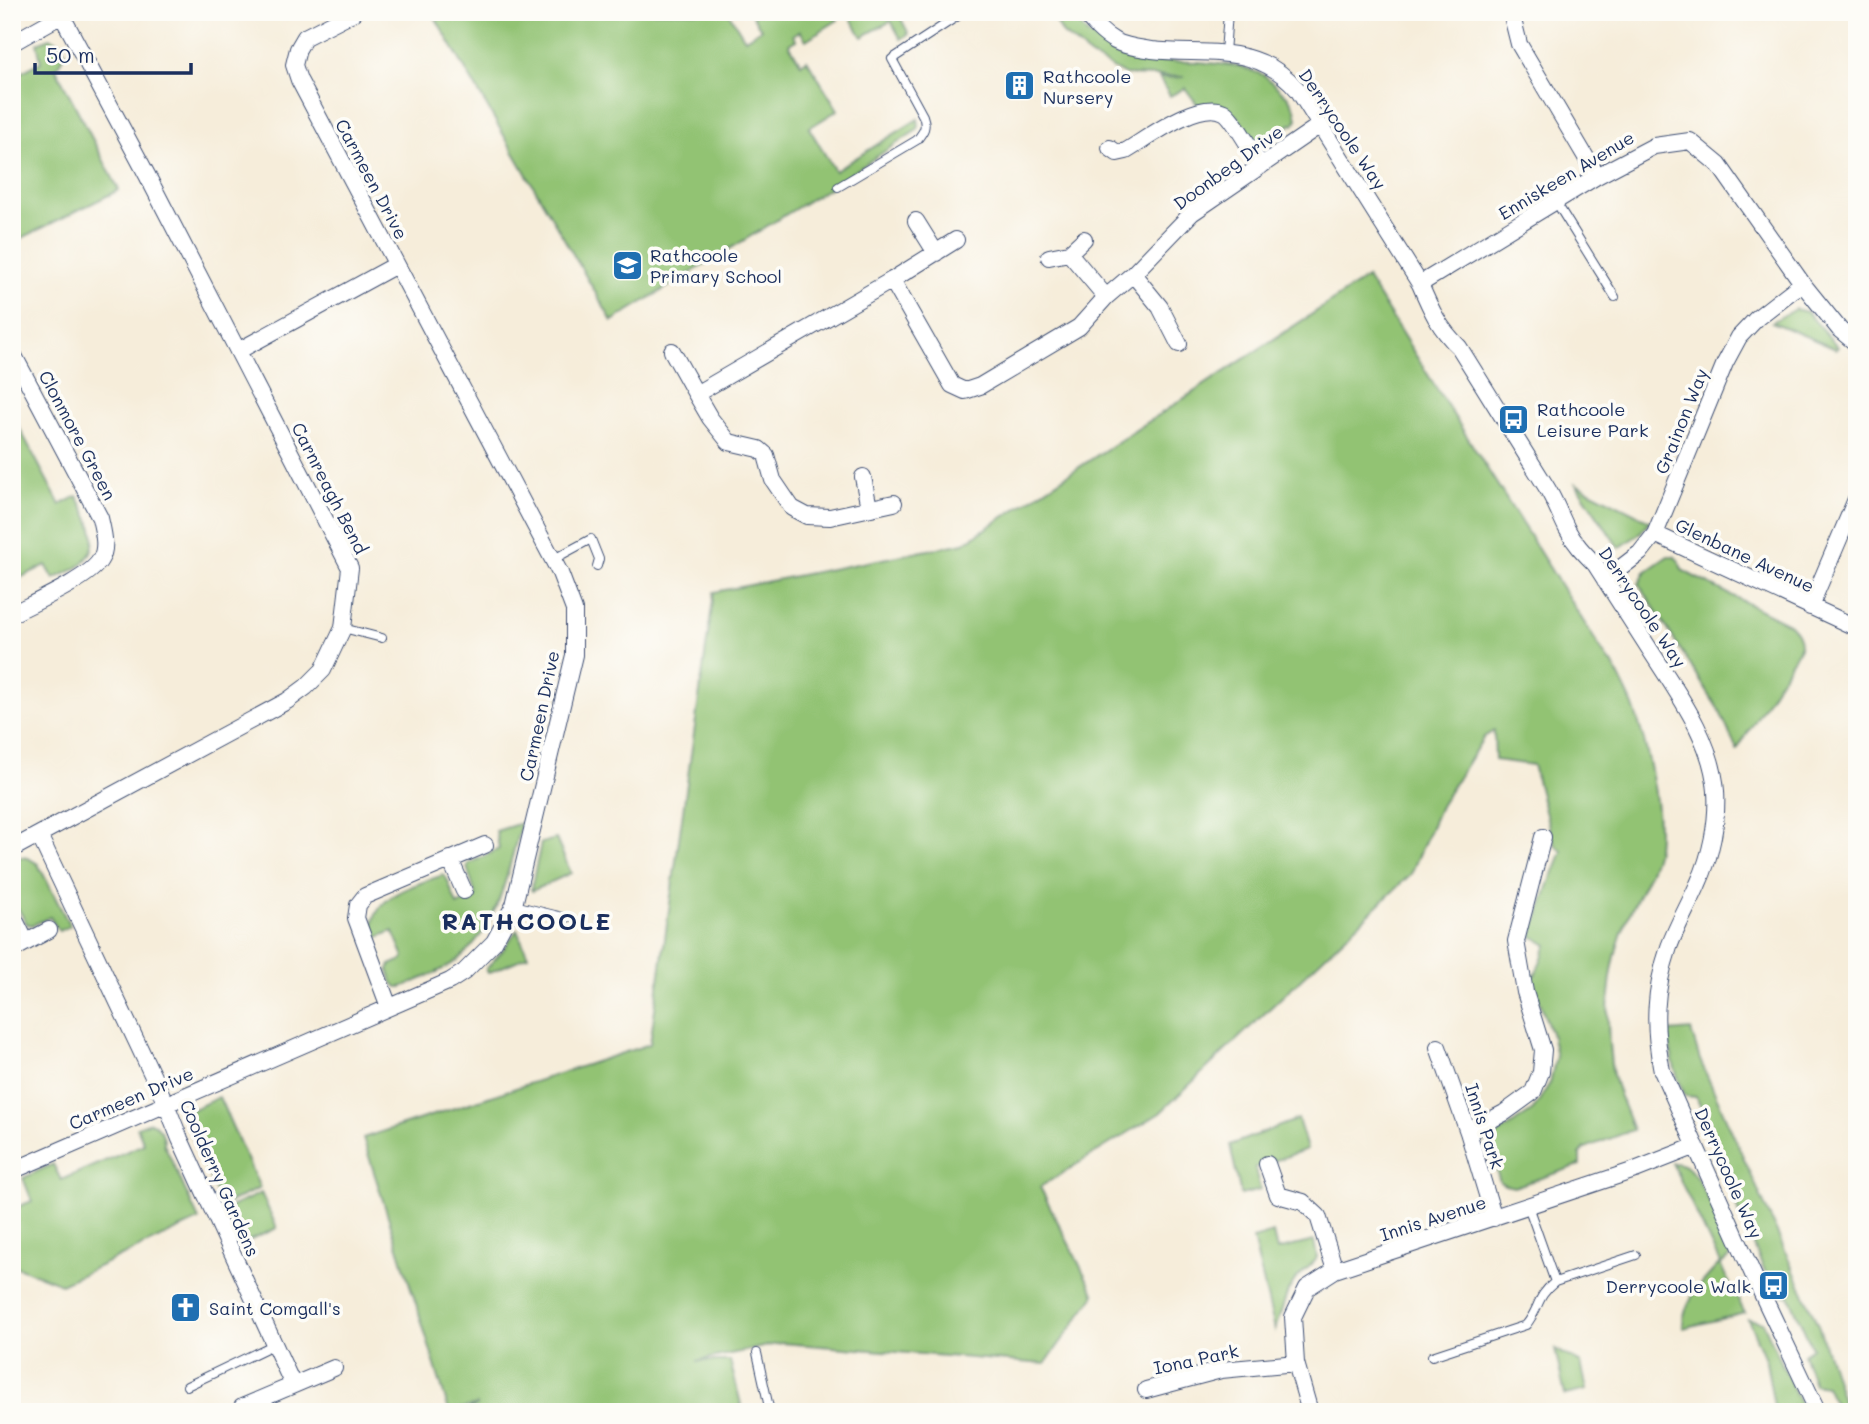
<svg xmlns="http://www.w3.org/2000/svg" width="1869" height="1424" viewBox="0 0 1869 1424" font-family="Mali,sans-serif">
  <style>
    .green { fill: #92c373; stroke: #567968; stroke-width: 2 }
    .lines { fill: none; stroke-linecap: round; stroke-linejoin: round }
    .service-casing { stroke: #3c4c71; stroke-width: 10 }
    .minor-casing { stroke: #3c4c71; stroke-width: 18 }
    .service { stroke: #fff; stroke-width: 8 }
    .minor { stroke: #fff; stroke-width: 16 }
    .labels { text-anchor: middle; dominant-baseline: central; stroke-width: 7; stroke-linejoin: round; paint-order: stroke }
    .poi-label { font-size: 18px; fill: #1b2f5e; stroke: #fdfcf7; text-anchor: start }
    .street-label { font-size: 18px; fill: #1b2f5e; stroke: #fdfcf7 }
    .district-label { font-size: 24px; font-weight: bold; letter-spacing: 2px; fill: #1b2f5e; stroke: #fdfcf7 }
  </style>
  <rect width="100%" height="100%" fill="#fdfcf7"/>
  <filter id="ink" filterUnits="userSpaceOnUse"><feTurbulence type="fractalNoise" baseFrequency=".0143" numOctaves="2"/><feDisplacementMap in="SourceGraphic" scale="14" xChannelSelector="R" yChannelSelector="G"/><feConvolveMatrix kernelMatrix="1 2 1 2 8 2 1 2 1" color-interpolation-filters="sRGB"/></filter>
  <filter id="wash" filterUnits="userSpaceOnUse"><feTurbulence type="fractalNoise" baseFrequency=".00686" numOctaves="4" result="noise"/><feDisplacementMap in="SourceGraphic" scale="28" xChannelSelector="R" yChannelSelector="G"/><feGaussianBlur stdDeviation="1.57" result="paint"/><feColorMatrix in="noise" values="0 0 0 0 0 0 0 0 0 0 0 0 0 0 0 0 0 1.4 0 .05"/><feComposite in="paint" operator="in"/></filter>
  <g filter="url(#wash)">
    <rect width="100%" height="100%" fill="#f6edda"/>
    <path class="green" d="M432,12h296l17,27 16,-10 -11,-17h84l4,8 -32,20 -6,-9 -7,4 3,5 -7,4 12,20 6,-4 31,50 -29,18 26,43 83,-52 1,7 -2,4 -91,60 -214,131z
      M847,12h60l-7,5 9,17 -8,5 -10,-18 -29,16z
      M1050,12h20l17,22 35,23 34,4 43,1 40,4 25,9 24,22 7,12 2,10 -3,6 -3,-1 -14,14 -17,10 -24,-33 -39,-11 -12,-16 -15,8 -11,-18 25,-1 -59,-2 -34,-19 -28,-22z
      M50,38l7,3 9,11 -10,17 63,121 -107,53v-166l29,-15 -4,-19z
      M1367,278l242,384 3,1c7,14 15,28 21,43 14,38 29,101 24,142 -2,19 -23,54 -31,74 -18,44 -21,95 -15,142 3,23 14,44 22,66l-48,18 -5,6v11l-66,22 -9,-2 -5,-3 -13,-40 46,-32 17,-27 6,-27 -5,-23 -21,-59 5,1 12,-30 -15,-9 16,-49 14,-36 -7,-6 -3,-7 -19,-73 -38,-5 -1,-29 -10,6 -44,69 -29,68 -251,239 -120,74 55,108 -50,69 -263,-21 -85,18h33l13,51h-278l13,-7 -29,6 -31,-101 -55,-172 287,-94 64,-452 250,-49z
      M1795,309l12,3 31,35 -2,2 -64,-27z
      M12,414l48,91 17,-9c11,21 28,46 6,67 -7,7 -20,11 -29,16l-8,-14 -34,17z
      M1576,484l74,37 -11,13 -20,14z
      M1668,556h6l5,5 3,9 11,6 96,48c7,7 12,13 11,24l-63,102 -17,-38 -81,-128 6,-12z
      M521,823c-14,50 -20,99 -61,135 -16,13 -39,21 -58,29h-5l-4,-4 -5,-13 2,-5 12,-5 2,-3 -11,-26 -18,7 -3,-3c-2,-40 41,-49 71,-60l4,4 10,26 19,-9 -9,-29 1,-3 31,-15 -3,-18z
      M556,839l15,34 -39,18 -1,-2 10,-46z
      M12,856l16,2 10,6 32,62 -11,5 -9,-14 -17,8 -6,-1 -15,-26z
      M517,930l11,26 -40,17 -2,-4 17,-19z
      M1691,1030l9,30 119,267 27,85h-8l-12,-26 -12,-2 -11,-30 9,-6 -23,-52 -7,-1 -10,-21 -5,2 -31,-71 7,-6 -47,-102 -11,-1c-10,-23 -14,-39 -17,-64z
      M219,1097l41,91 -38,18 -34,-80 -1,-7 2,-8z
      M1298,1119l9,30 -52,19 5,22 -19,5 -11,-50z
      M150,1122c9,3 15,13 14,22l35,76 -138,64 -49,-19v-56l20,-8 -9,-23 30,-14 8,16 83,-36 -7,-17z
      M1672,1163c6,0 11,1 16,5 15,12 35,67 44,87l-12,10 25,48 -62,15c-2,-25 21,-48 37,-65z
      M261,1193l16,35 -37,17 -16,-35z
      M1273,1233l4,17 37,-9 3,16 -2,4 -20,19 -7,11 -13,39 -22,-91z
      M1748,1319l15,3 41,90h-29l-9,-51z
      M1555,1349l26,14 6,27 -22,5z"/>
  </g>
  <g filter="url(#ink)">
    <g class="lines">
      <defs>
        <path id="service" d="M1225,53l3,-41
          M838,187l79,-47c7,-9 10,-13 6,-24l-31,-57 72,-47
          M1556,202l59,95
          M552,560l39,-21 8,20 -2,7
          M343,628l39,10
          M514,905l53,13
          M1528,1206l27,76
          M757,1353l13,59
          M1432,1356l94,-31c14,-17 10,-28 29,-43l81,-27
          M187,1386l88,-42"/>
        <path id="minor" d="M1084,12c9,11 18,22 31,29 11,6 25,7 37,9 56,6 105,-8 146,40l122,194c11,26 19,44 39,63l88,141c8,13 13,27 20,41 7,14 17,24 28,35 19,30 38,59 57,89 27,42 60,87 64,138 2,31 -5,65 -18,93 -9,21 -21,41 -29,63 -15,44 -16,79 -7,124l94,210 62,131
          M1511,12l8,32 78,132
          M12,43l50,-28
          M1110,148l7,5 9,-2c22,-13 72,-52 98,-39 9,5 30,43 37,54
          M916,221l20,32
          M1069,253l37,44
          M1049,257l20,-4 15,-14
          M1133,274l27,33 19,37
          M892,280l60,105 13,6 15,-5 99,-59 27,-30 27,-23 59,-61 128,-88
          M1420,284l177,-108 57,-30 36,-5 29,24 83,118 38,47 17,14
          M238,351l158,-86
          M672,351l24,43 196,-114 64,-40
          M12,352l88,166c3,14 8,30 0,42 -10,18 -67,43 -88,54
          M696,394l14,24 19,24 30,7 7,6 7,25 19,28 15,8 23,1 64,-14
          M863,477l6,31
          M1655,534l202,94
          M1605,580l35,-27 15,-19 70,-171 14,-26 18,-19 45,-35
          M1810,607l47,-110
          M39,835l127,269 14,35 113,246
          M12,849l275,-148 19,-14 17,-17 20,-42 7,-60 -203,-393 -87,-163
          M450,859l14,32
          M12,914l14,28
          M12,950l37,-20
          M389,1007l-33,-89 2,-13 7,-9 120,-51
          M1438,1047l30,85 26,86
          M1468,1132l36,-19 29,-21 8,-20 2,-22 -18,-58 -9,-51 27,-104
          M1267,1164l11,31 25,7 15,14 17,54
          M12,1171l438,-190 14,-9 30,-30 20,-37 60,-250v-45l-14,-37 -261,-493 -5,-15 4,-16 7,-12 49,-25
          M1146,1390l75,-20 75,-7
          M242,1407l92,-39
          M1310,1412l-14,-49 -3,-46 14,-29 28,-18 300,-100 61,-24"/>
      </defs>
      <use href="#service" class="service-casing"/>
      <use href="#minor" class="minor-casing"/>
      <use href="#service" class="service"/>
      <use href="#minor" class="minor"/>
    </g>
  </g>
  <defs>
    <symbol id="building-square" viewBox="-11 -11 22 22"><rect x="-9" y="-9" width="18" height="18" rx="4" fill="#1f6fb2" stroke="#fdfcf7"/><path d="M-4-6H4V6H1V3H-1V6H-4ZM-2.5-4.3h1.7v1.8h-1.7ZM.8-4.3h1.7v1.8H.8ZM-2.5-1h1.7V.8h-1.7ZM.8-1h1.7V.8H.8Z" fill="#fff"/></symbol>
    <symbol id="school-square" viewBox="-11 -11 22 22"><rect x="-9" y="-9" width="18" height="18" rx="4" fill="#1f6fb2" stroke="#fdfcf7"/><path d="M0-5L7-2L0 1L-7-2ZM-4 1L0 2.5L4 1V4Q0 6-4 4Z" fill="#fff"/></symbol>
    <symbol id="bus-square" viewBox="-11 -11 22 22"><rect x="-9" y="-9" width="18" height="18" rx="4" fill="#1f6fb2" stroke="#fdfcf7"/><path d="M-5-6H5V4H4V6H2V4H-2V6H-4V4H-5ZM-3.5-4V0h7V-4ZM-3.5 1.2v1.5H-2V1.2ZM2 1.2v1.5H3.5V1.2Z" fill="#fff"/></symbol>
    <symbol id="church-square" viewBox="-11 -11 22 22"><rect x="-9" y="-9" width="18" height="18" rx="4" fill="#1f6fb2" stroke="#fdfcf7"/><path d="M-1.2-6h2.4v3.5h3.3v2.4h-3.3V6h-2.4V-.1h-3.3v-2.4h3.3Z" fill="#fff"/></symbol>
  </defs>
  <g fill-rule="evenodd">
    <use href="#building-square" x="1002" y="68" width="35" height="35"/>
    <use href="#school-square" x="610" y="248" width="35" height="35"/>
    <use href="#bus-square" x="1496" y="402" width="35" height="35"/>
    <use href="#bus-square" x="1756" y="1268" width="35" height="35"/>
    <use href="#church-square" x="168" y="1290" width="35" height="35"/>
  </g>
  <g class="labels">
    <g class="poi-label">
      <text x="1043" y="76">Rathcoole<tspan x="1043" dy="21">Nursery</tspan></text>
      <text x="650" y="255">Rathcoole<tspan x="650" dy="21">Primary School</tspan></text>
      <text x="1537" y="409">Rathcoole<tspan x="1537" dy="21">Leisure Park</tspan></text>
      <text x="1751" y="1286" text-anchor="end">Derrycoole Walk</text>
      <text x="209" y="1308">Saint Comgall's</text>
    </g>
    <g class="street-label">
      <text transform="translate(1343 129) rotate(56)">Derrycoole Way</text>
      <text transform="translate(1228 167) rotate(-36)">Doonbeg Drive</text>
      <text transform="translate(1566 175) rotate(-31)">Enniskeen Avenue</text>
      <text transform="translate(372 179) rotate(62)">Carmeen Drive</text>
      <text transform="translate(1681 421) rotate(-68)">Grainon Way</text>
      <text transform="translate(78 435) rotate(62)">Clonmore Green</text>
      <text transform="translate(330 488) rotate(63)">Carnreagh Bend</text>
      <text transform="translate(1745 555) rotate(25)">Glenbane Avenue</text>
      <text transform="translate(1643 607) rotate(56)">Derrycoole Way</text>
      <text transform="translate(539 716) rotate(-78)">Carmeen Drive</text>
      <text transform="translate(131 1098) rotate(-23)">Carmeen Drive</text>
      <text transform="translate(1485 1126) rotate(72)">Innis Park</text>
      <text transform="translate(1729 1173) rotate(66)">Derrycoole Way</text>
      <text transform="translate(220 1178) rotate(66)">Coolderry Gardens</text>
      <text transform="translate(1433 1218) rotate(-18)">Innis Avenue</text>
      <text transform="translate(1196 1359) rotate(-12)">Iona Park</text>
    </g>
    <g class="district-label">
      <text x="527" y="920">RATHCOOLE</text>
    </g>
  </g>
  <rect width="1869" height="1424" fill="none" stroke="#fdfcf7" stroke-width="42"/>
  <path d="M35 63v10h156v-10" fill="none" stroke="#1b2f5e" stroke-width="3.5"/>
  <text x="46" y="63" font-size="21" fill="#1b2f5e" stroke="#fdfcf7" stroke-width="5" paint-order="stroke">50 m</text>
</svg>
